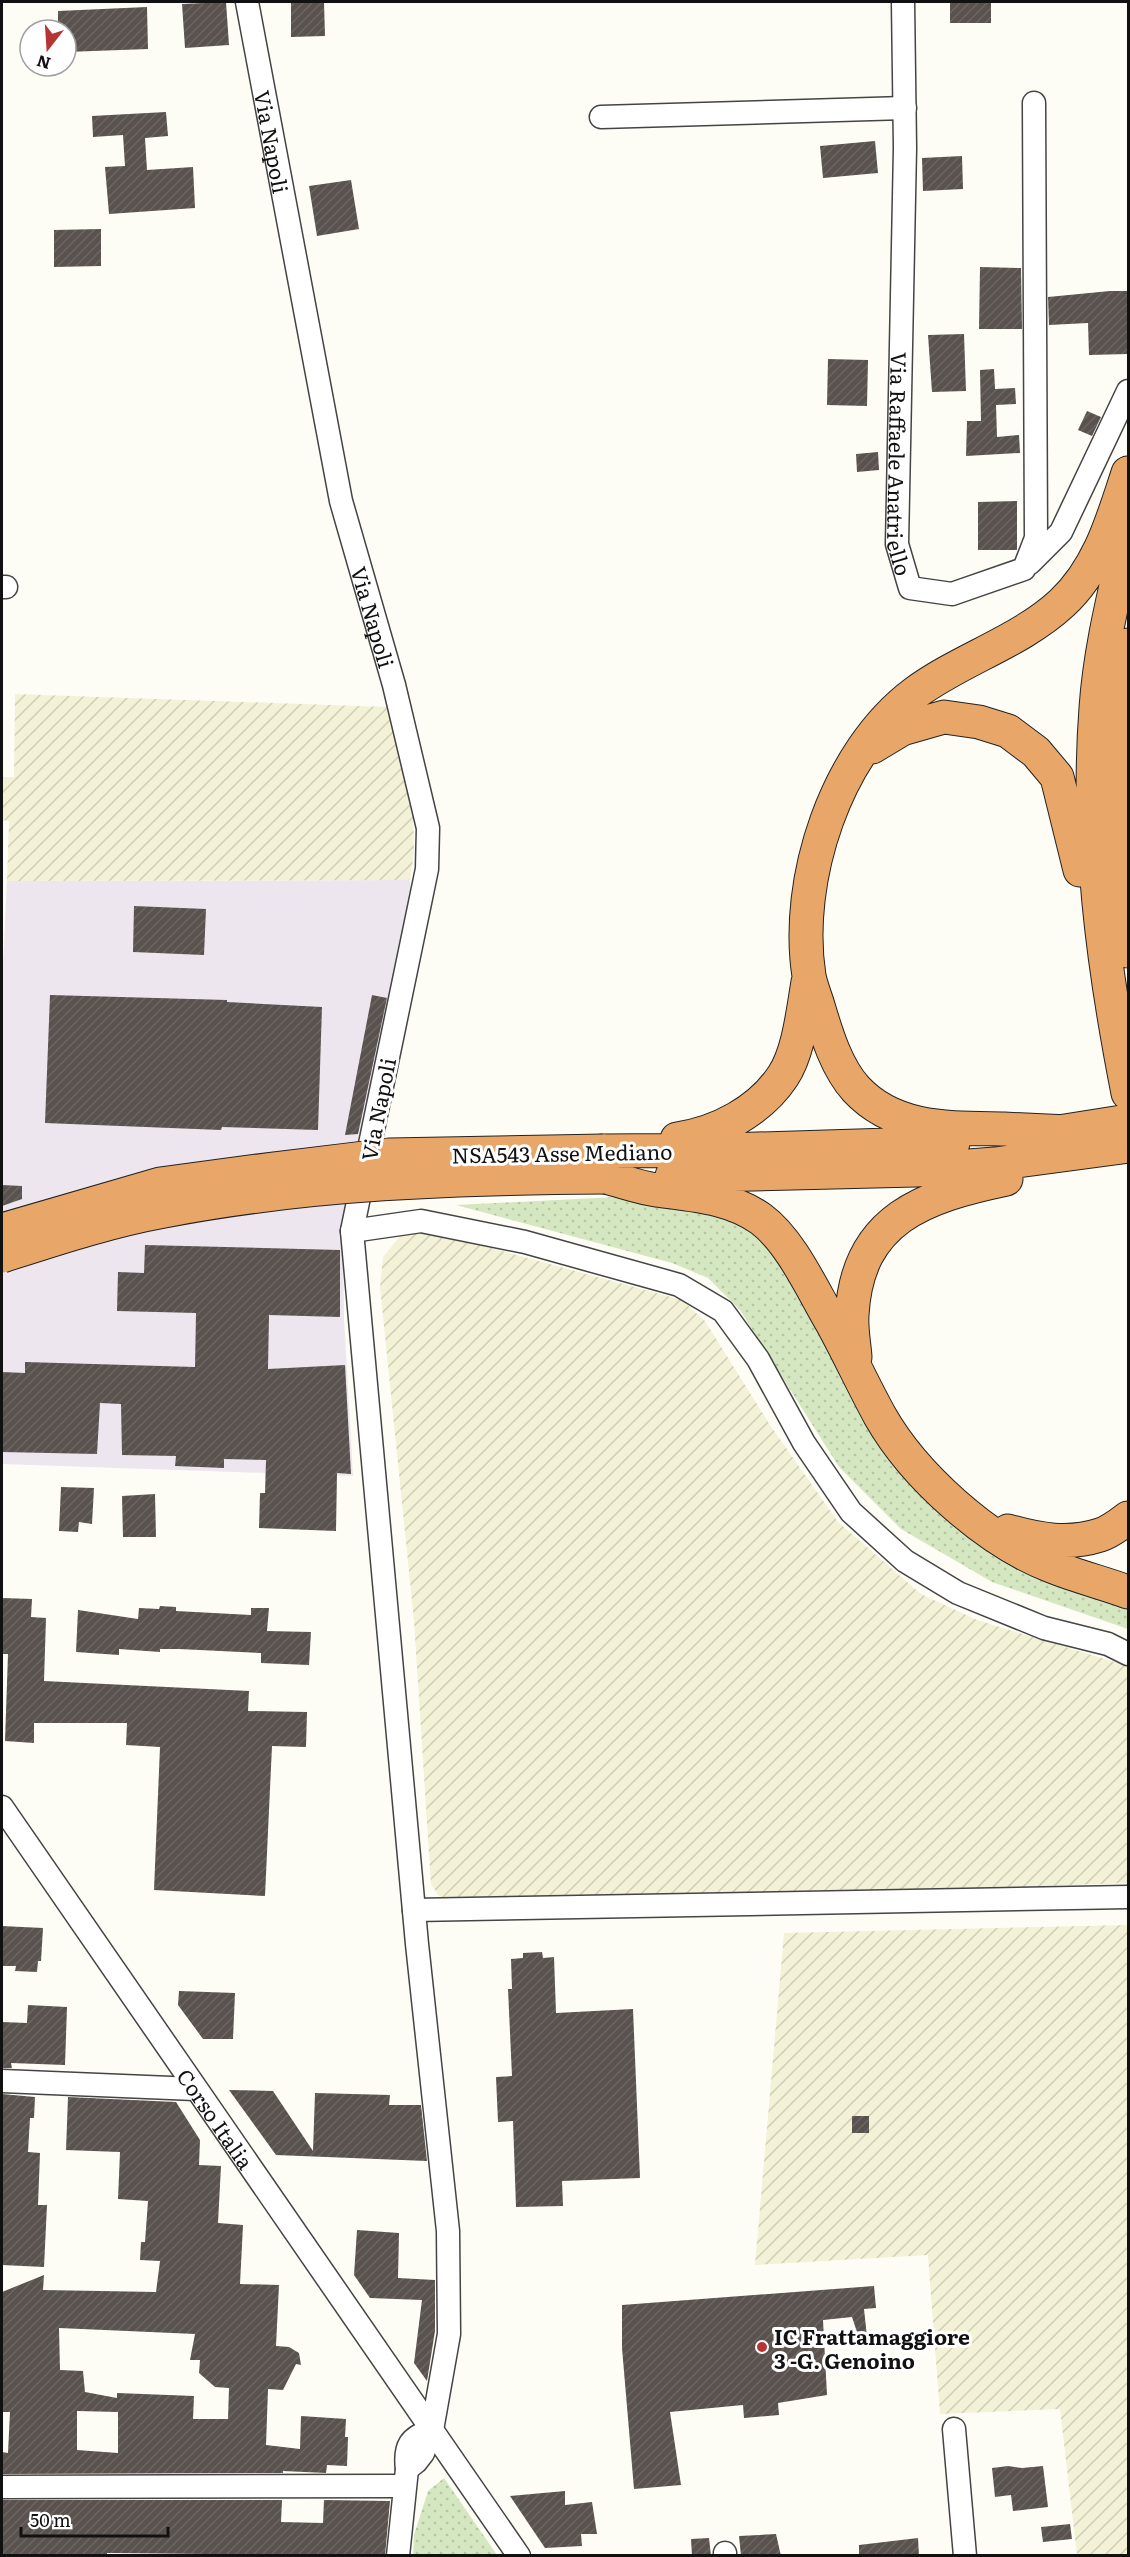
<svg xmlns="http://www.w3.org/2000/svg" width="1130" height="2557" viewBox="0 0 1130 2557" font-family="Literata,serif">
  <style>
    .industrial { fill: #ede6ee }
    .farmland { fill: url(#farmland-furrows) }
    .grass { fill: url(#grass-dots) }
    .building { fill: url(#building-hatch); fill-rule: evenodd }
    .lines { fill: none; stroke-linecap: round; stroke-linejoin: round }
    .minor-casing { stroke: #444; stroke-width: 25 }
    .highway-casing { stroke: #222; stroke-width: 35 }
    .minor { stroke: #fff; stroke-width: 22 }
    .highway { stroke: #e8a669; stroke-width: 33 }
    .highway-bridge-casing { stroke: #222; stroke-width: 35; stroke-linecap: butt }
    .highway-bridge { stroke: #e8a669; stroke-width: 33 }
    .poi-dot { fill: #b63336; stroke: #fff; stroke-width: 2 }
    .labels { text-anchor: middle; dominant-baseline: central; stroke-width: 6; stroke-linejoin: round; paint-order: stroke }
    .street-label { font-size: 21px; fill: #111; stroke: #fff }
    .poi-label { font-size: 21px; font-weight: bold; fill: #111; stroke: #fff; text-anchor: start }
  </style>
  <defs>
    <pattern id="farmland-furrows" width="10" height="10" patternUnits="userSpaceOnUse" patternTransform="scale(1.5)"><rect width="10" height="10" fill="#f3f1d6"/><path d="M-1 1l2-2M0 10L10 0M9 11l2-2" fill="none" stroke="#cfceb7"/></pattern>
    <pattern id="grass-dots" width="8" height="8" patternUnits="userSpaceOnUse" patternTransform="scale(1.5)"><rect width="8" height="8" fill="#d4e7c0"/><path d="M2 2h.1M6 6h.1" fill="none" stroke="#b5c5a4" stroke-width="1.8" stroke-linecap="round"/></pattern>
    <pattern id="building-hatch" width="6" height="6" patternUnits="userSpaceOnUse" patternTransform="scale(1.5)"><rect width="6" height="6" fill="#59524e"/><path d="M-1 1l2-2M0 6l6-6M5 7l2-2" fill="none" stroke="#6c6663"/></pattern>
  </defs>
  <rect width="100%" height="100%" fill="#fefdf5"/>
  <path class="industrial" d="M410,880v28l-67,320 1,90 9,158 -351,-12v-478l5,-105z"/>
  <path class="farmland" d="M15,694l372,13 26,107 1,37 -4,29 -403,1 2,-60 -7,-1v-43h12z
    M418,1231l25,4 239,65 23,21 65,104 68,97 83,72 56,26 151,46v217l-341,12 -338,4 -10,-3 -8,-12 -17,-263 -34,-334 3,-30 18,-22z
    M1128,1925v630h-51l-17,-146 -120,5 -12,-159 -173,10 29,-332z"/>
  <path class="grass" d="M655,1195l99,28 40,40 96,189 238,150v27l-136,-47 -91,-53 -62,-62 -99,-157 -32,-32 -36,-15 -216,-58z
    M444,2478l53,77h-84l1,-20 14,-44z"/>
  <path class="building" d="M226,2l3,43 -44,3 -3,-44z
    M291,2h33l1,34 -34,1z
    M950,2h41v21h-41z
    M147,7l1,42 -82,3v-22h-8v-19z
    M166,112l2,24 -23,2 2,32 46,-3 2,41 -86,6 -4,-47 20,-1 -2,-31 -30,2 -1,-21z
    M875,141l3,32 -55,5 -3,-32z
    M962,156l1,33 -40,2 -1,-33z
    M351,180l8,49 -42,7 -8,-50z
    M101,229v37l-47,1v-37z
    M980,267l41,1 1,61h-43z
    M1110,291h18v63l-39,1 -1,-32 -39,2 -1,-28z
    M964,334l2,57 -34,1 -4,-57z
    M828,359l40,1 -1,46 -40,-1z
    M994,369l1,20 20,-1 1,16 -20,1 1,32 22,-2 1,18 -54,3 1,-35h14l-1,-51z
    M1087,411l14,6 -9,19 -14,-6z
    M878,452l1,18 -22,2 -1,-18z
    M1017,501v49h-39v-48z
    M134,906l72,3 -2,46 -71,-3z
    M50,995l177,5v2l95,5 -4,123 -96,-3 -1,3 -176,-7z
    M372,995l15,3 -29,136 -13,1z
    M2,1185l20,1v13l-20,7z
    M145,1245l195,5v67l-71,-2 -1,54 77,-4 6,109 -14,-1 -1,58 -77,-3 1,-35h5l1,-33 -42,-1v9l-49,-2 1,-10 -54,-1 -1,-51 -21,-1 -3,51 -95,-2v-80l23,1v-11l170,5 1,-54 -79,-2 1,-39 26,1z
    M61,1487l33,1 -2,36 -13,-2 -1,10 -19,-1z
    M155,1494l1,43h-33l-1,-41z
    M2,1598l30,1 -1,18 15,1 -2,63 205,10 -1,20 59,1 -1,35 -34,-1 -7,150 -111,-6 6,-143 -34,-2 1,-22h-93v20l-29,-2 3,-87h-6z
    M160,1606l16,1v4l75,4v-7h18l-2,23 44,1 -2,33 -48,-2v-10l-82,-4h-19v3l-41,-3v6l-43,-3 2,-42 60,9 1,-11 20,1z
    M2,1926l41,2 -2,33h-3l-1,11 -22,-1 1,-5h-14z
    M542,1952l1,6 11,-1 2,56 77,-4 7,169 -78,3 1,25 -47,1 -3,-86 -15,1 -2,-45 16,-1 -4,-87h4l-1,-30 12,-1v-5z
    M179,1991l56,2 -2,46h-30l-25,-34z
    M28,2005l39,2 -2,58 -54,-2 1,5h-10v-46l25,1z
    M229,2090l44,1 40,60 2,-58 75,2 -1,10h32l6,56 -151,-6z
    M2,2094l33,3 -1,21h-4l-2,34 12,1 -2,52h9l-3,62 -42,-2z
    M68,2097l108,5 24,38 -1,25 22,1 -3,57 25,2 -3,59 39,1 -3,61 13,1 10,6 2,12 -5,-1 -13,26 -15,-1 -2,56 34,4 1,-33 45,3 -1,18h3l-1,29 -20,-1 -1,8 -43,-2v2l-281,1v-22l6,1 2,-41h-8v-120l42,-17 -1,15 113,2 4,-31 -20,-1 1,-18h4l3,-41 -30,-2 2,-47 -54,-2zM59,2328l136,6 -5,26h10l-1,13 16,14 14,1 -1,31h-35l1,-23 -77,-3v5l-32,-6 -2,-21 -23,-1zM77,2411l41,1v41l-41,-3z
    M852,2116h17v17h-17z
    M357,2230l42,3 -1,45 37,2v51l-8,50 -13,-18 8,-63 -52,-2 -16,-23z
    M874,2286l2,22 -12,1 4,37 -6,1 -10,-30 -29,3 4,75 -49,8 1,12 -35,3 -1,-13 -73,7 11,73 -47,4 -12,-141v-43z
    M1008,2466l14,2 21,-2 5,41 -35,4 -2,-16 -16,2 -3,-29z
    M565,2491v14l27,-3 5,32h-16l1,12 -37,2 -35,-52z
    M2,2500h280l-1,22 42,1 1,-23 66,1 -5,55 -278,-3v3h-105z
    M1070,2524l2,15 -29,3 -2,-15z
    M776,2534l5,22h-40l-2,-20z
    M709,2538l2,18h-19l-1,-17z
    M918,2538l1,18h-60v-11z"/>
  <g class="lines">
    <defs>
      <g id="minor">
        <path id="s1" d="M247,2l94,499 53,184 34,143 -1,41 -75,362 65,713 31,287 1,103 -17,96 -9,23 -7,9 -9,7"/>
        <path id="s2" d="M903,2l2,146 -8,396 13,44 42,6 72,-25 12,-31 -2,-435"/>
        <path d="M601,117l304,-9"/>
        <path d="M1030,563l31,-31 67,-141"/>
        <path d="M2,587h4"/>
        <path d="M352,1231l69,-10 104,21 154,43 44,26 35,48 46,84 47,69 54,49 53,32 86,35 64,16 20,10"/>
        <path id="s3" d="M2,1807l517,749"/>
        <path d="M414,1910l714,-13"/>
        <path d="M2,2081l193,8"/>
        <path d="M954,2429l11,127"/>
        <path d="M2,2487l402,-1"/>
        <path d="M725,2553v3"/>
        <path d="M398,2556l9,-87c-3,-23 3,-32 25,-39"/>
      </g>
      <path id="highway" d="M1128,533c-13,58 -28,116 -32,175 -10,131 7,258 32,385
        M1128,645c-5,43 -10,85 -11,128 -2,60 4,119 11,178
        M872,747l30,-18 42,-12 35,5 29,9 28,21 21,25 23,93
        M1068,1132c-22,-1 -43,-2 -64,-3 -53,-1 -109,2 -148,-40 -19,-21 -29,-53 -37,-80 -3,-11 -8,-22 -10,-33 -15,-96 27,-224 106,-283 46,-34 105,-51 147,-90 37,-34 51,-84 66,-130
        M1046,1134l82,-13
        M677,1139c41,-6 83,-28 106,-63 16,-24 20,-65 25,-94
        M603,1151l124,-1 226,-7
        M672,1176l244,-6 79,-6 133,-18
        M605,1177c17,4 35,11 52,13 36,5 73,7 104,29 30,22 52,72 71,104 17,31 31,62 48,93 34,60 107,125 171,150 25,10 52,17 77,26
        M855,1357c-1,-14 -4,-28 -3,-42 5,-97 73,-119 154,-136
        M1008,1531c31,9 61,14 92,4 10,-3 20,-11 28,-17"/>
    </defs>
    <use href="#minor" class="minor-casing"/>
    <use href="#highway" class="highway-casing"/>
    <use href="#minor" class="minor"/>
    <use href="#highway" class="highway"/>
    <defs>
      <path id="highway-bridge" d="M2,1230l158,-46 113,-15 116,-14 214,-4
        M2,1256c53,-17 107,-35 162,-45 145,-28 293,-33 441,-34"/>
    </defs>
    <use href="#highway-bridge" class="highway-bridge-casing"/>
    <use href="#highway-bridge" class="highway-bridge"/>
  </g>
  <circle class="poi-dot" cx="762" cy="2347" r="6"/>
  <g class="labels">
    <g class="street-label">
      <text stroke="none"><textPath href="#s1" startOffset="142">Via Napoli</textPath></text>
      <text stroke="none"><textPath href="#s2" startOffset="462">Via Raffaele Anatriello</textPath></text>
      <text stroke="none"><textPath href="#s1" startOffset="628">Via Napoli</textPath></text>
      <text transform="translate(377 1109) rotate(-79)">Via Napoli</text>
      <text transform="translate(562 1152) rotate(-1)">NSA543 Asse Mediano</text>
      <text stroke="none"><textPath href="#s3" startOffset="378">Corso Italia</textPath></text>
    </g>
    <g class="poi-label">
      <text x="774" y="2335">IC Frattamaggiore<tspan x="774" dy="24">3 -G. Genoino</tspan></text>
    </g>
  </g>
  <rect width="1130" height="2557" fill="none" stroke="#111111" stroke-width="6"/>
  <g transform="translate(48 48) rotate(197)"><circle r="28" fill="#ffffff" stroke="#a0a0a0" stroke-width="1.5"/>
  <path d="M0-4.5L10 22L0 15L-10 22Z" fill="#b63336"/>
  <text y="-9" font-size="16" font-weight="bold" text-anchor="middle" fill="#111111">N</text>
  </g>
  <path d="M21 2527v9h147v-9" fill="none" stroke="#111111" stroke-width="3"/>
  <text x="30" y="2527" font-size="18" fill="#111111" stroke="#ffffff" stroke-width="4.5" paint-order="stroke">50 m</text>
</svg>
